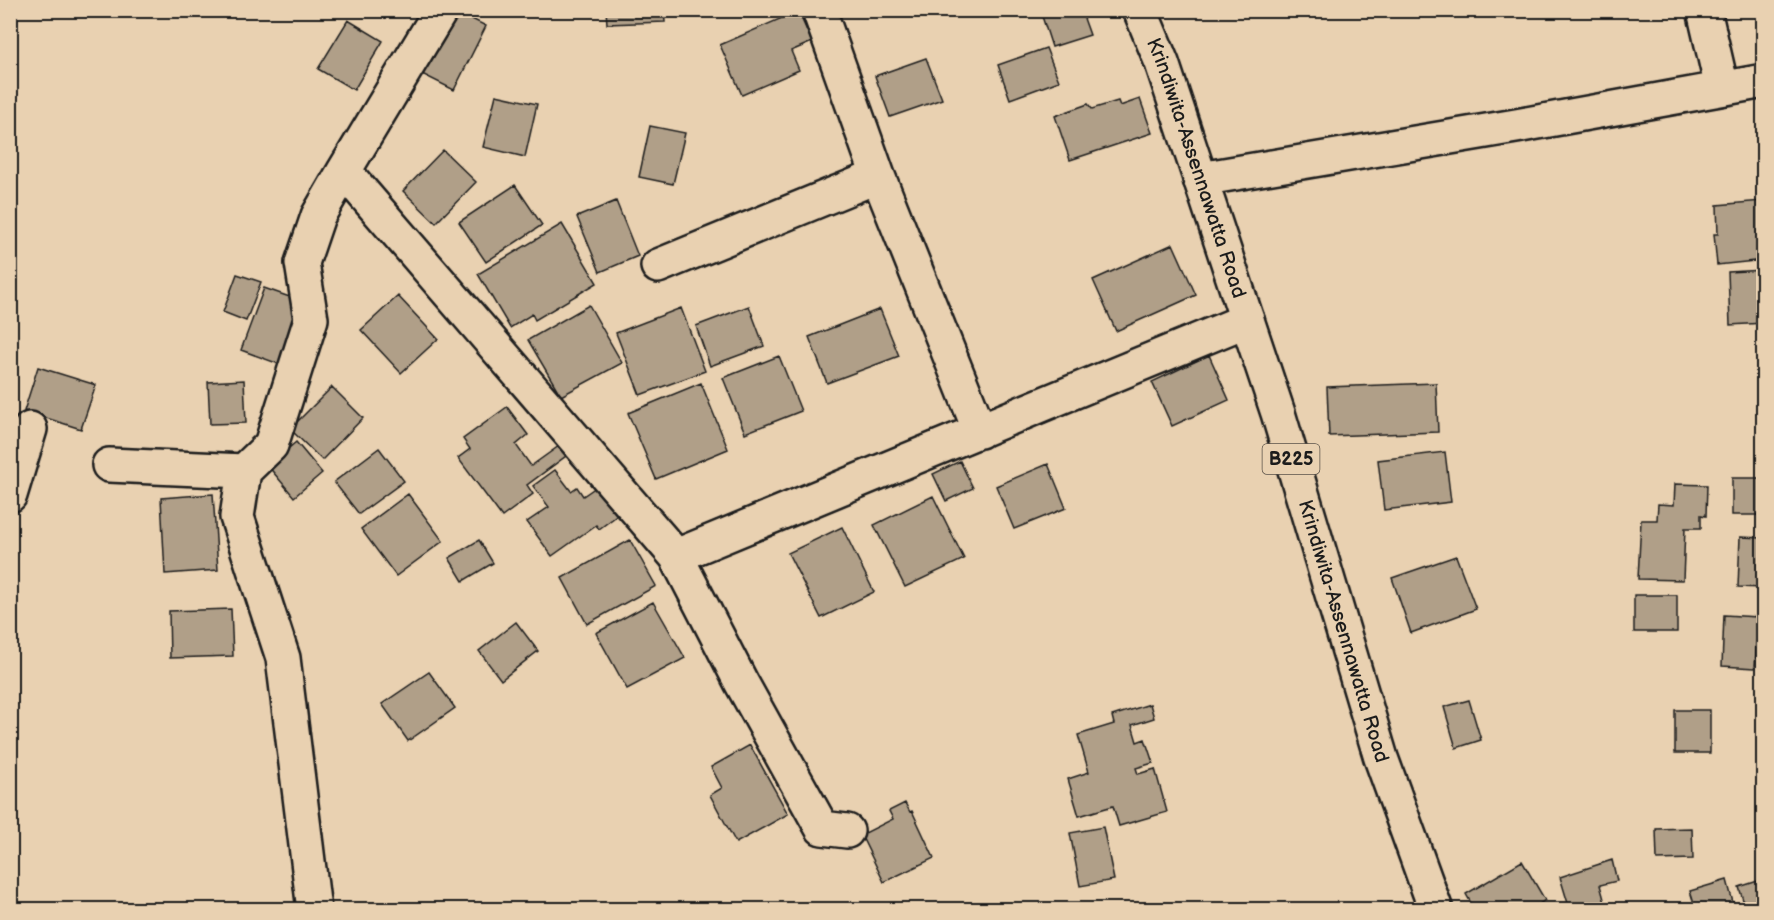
<svg xmlns="http://www.w3.org/2000/svg" width="1774" height="920" viewBox="0 0 1774 920" font-family="'Balsamiq Sans',sans-serif">
  <style>
    .building { fill: #b09f88; stroke: #1c1c1c; stroke-width: 1.5 }
    .lines { fill: none; stroke-linecap: round; stroke-linejoin: round }
    .minor-casing { stroke: #1c1c1c; stroke-width: 38 }
    .major-casing { stroke: #1c1c1c; stroke-width: 38 }
    .minor { stroke: #e9d1b1; stroke-width: 33 }
    .major { stroke: #e9d1b1; stroke-width: 33 }
    .labels { text-anchor: middle; dominant-baseline: central; stroke-width: 5; stroke-linejoin: round; paint-order: stroke }
    .shield { fill: #e9d1b1; stroke: #5a5249; stroke-width: 1.5 }
    .shield-label { font-size: 18px; font-weight: bold; fill: #1c1c1c }
    .street-label { font-size: 20px; fill: #1c1c1c; stroke: #e9d1b1 }
  </style>
  <rect width="100%" height="100%" fill="#e9d1b1"/>
  <filter id="ink" filterUnits="userSpaceOnUse"><feTurbulence type="fractalNoise" baseFrequency=".0167" numOctaves="2"/><feDisplacementMap in="SourceGraphic" scale="12" xChannelSelector="R" yChannelSelector="G"/><feConvolveMatrix kernelMatrix="1 2 1 2 8 2 1 2 1" color-interpolation-filters="sRGB"/></filter>
  <g filter="url(#ink)">
    <path class="building" d="M454,10l32,16 -32,64 -38,-19z
      M606,10h58l1,12 -58,2z
      M1040,10h41l9,25 -38,12z
      M798,11l14,31 -21,9 8,19 -57,25 -22,-50z
      M348,20l35,21 -29,49 -36,-21z
      M1046,48l13,33 -49,18 -12,-34z
      M926,58l16,41 -52,18 -15,-41z
      M496,95l41,9 -12,53 -42,-10z
      M1140,99l12,34 -82,27 -15,-44 33,-12 4,5 26,-8 2,5z
      M650,126l35,7 -12,51 -34,-7z
      M443,150l33,32 -40,41 -33,-32z
      M515,185l27,40 -56,37 -27,-40z
      M616,201l22,55 -38,16 -23,-55z
      M1762,201l2,59 -47,5 -3,-31h4l-1,-29z
      M562,224l35,59 -62,37 -3,-6 -22,14 -32,-54z
      M1173,244l23,51 -80,36 -23,-51z
      M1764,270v53l-34,2 -2,-53z
      M237,274l24,8 -15,39 -23,-9z
      M264,288l37,13 -22,63 -38,-14z
      M398,296l40,43 -37,34 -40,-43z
      M589,305l33,58 -61,33 -33,-56z
      M749,306l15,40 -54,20 -14,-40z
      M681,308l24,63 -65,24 -24,-62z
      M880,309l19,47 -72,27 -18,-46z
      M1209,355l20,45 -57,26 -20,-44z
      M779,356l22,55 -56,22 -22,-55z
      M38,367l58,18 -15,44 -57,-18z
      M244,380l2,43 -36,1 -2,-42z
      M701,383l27,66 -72,30 -28,-66z
      M1436,383l2,49 -109,4 -2,-49z
      M332,387l31,31 -41,42 -32,-31z
      M507,407l21,28 -12,10 15,21 28,-20 7,10 -39,29 6,9 -31,23 -44,-59 12,-9 -7,-10z
      M296,442l26,31 -28,24 -26,-31z
      M379,448l25,33 -45,33 -25,-32z
      M1445,452l6,50 -67,8 -6,-50z
      M960,461l13,27 -27,13 -13,-27z
      M1048,464l18,44 -52,21 -18,-43z
      M555,470l16,21 6,-4 6,9 16,-11 20,29 -20,15 -3,-4 -44,31 -25,-34 22,-15 -16,-21z
      M1732,478h32v37h-32z
      M1675,484l32,1 -1,31 -5,-1v13h-16l-2,52 -45,-1 3,-59h16l1,-16 16,1z
      M213,494l5,76 -53,4 -4,-76z
      M408,494l35,47 -47,35 -35,-47z
      M933,496l31,63 -59,28 -31,-62z
      M842,527l32,65 -53,26 -33,-65z
      M1740,537l24,1v50l-26,-1z
      M479,540l14,23 -30,18 -14,-23z
      M630,540l26,46 -69,38 -25,-46z
      M1456,556l20,53 -65,24 -19,-55z
      M1634,595h43v37h-43z
      M653,602l32,56 -58,31 -31,-56z
      M231,609l2,47 -63,2 -1,-47z
      M1724,615l34,2 -3,51 -33,-2z
      M516,622l22,29 -37,29 -22,-29z
      M429,672l26,36 -47,33 -26,-37z
      M1469,700l12,40 -25,8 -12,-41z
      M1150,704l4,14 -22,7 5,17 8,-3 8,24 -17,5 2,6 17,-5 12,43 -48,14 -6,-20 -34,10 -11,-37 21,-7 -11,-37 36,-11 -2,-8z
      M1675,710h35v43h-35z
      M750,745l38,69 -52,29 -26,-48 12,-7 -11,-21z
      M905,803l5,9 2,-1 22,47 -50,24 -23,-47 32,-16 -4,-8z
      M1103,827l11,53 -34,6 -10,-53z
      M1692,828l1,31 -36,1 -1,-31z
      M1612,860l5,21 -17,4 7,25h-37l-10,-33z
      M1522,861l23,39 -14,10h-56l-9,-16z
      M1764,879v31h-18l-7,-23z
      M1727,880l8,30h-39l-6,-19z"/>
    <g class="lines">
      <defs>
        <path id="minor" d="M441,10l-97,161 332,385 571,-236
          M819,10l59,166 102,255
          M1704,10l18,78
          M1200,179l316,-53 248,-45
          M658,266l220,-90
          M109,465l135,6
          M10,495l20,-66
          M676,556l65,126 81,146 25,3
          M314,910l-31,-252 -46,-141 7,-46 27,-26 40,-126 -9,-56 16,-47 26,-45"/>
        <g id="major">
          <path id="s1" d="M1140,10l22,53 85,257 31,93 103,345 55,152"/>
        </g>
      </defs>
      <use href="#minor" class="minor-casing"/>
      <use href="#major" class="major-casing"/>
      <use href="#minor" class="minor"/>
      <use href="#major" class="major"/>
    </g>
  </g>
  <g class="labels">
    <rect class="shield" x="1262.5" y="444" width="57" height="30" rx="4.5"/>
    <g class="shield-label">
      <text x="1291" y="459">B225</text>
    </g>
    <g class="street-label">
      <text stroke="none"><textPath href="#s1" startOffset="168">Krindiwita-Assennawatta Road</textPath></text>
      <text stroke="none"><textPath href="#s1" startOffset="654">Krindiwita-Assennawatta Road</textPath></text>
    </g>
  </g>
  <rect width="1774" height="920" fill="none" stroke="#e9d1b1" stroke-width="36"/>
  <rect x="18" y="18" width="1738" height="884" fill="none" stroke="#1c1c1c" stroke-width="2" filter="url(#ink)"/>
</svg>
